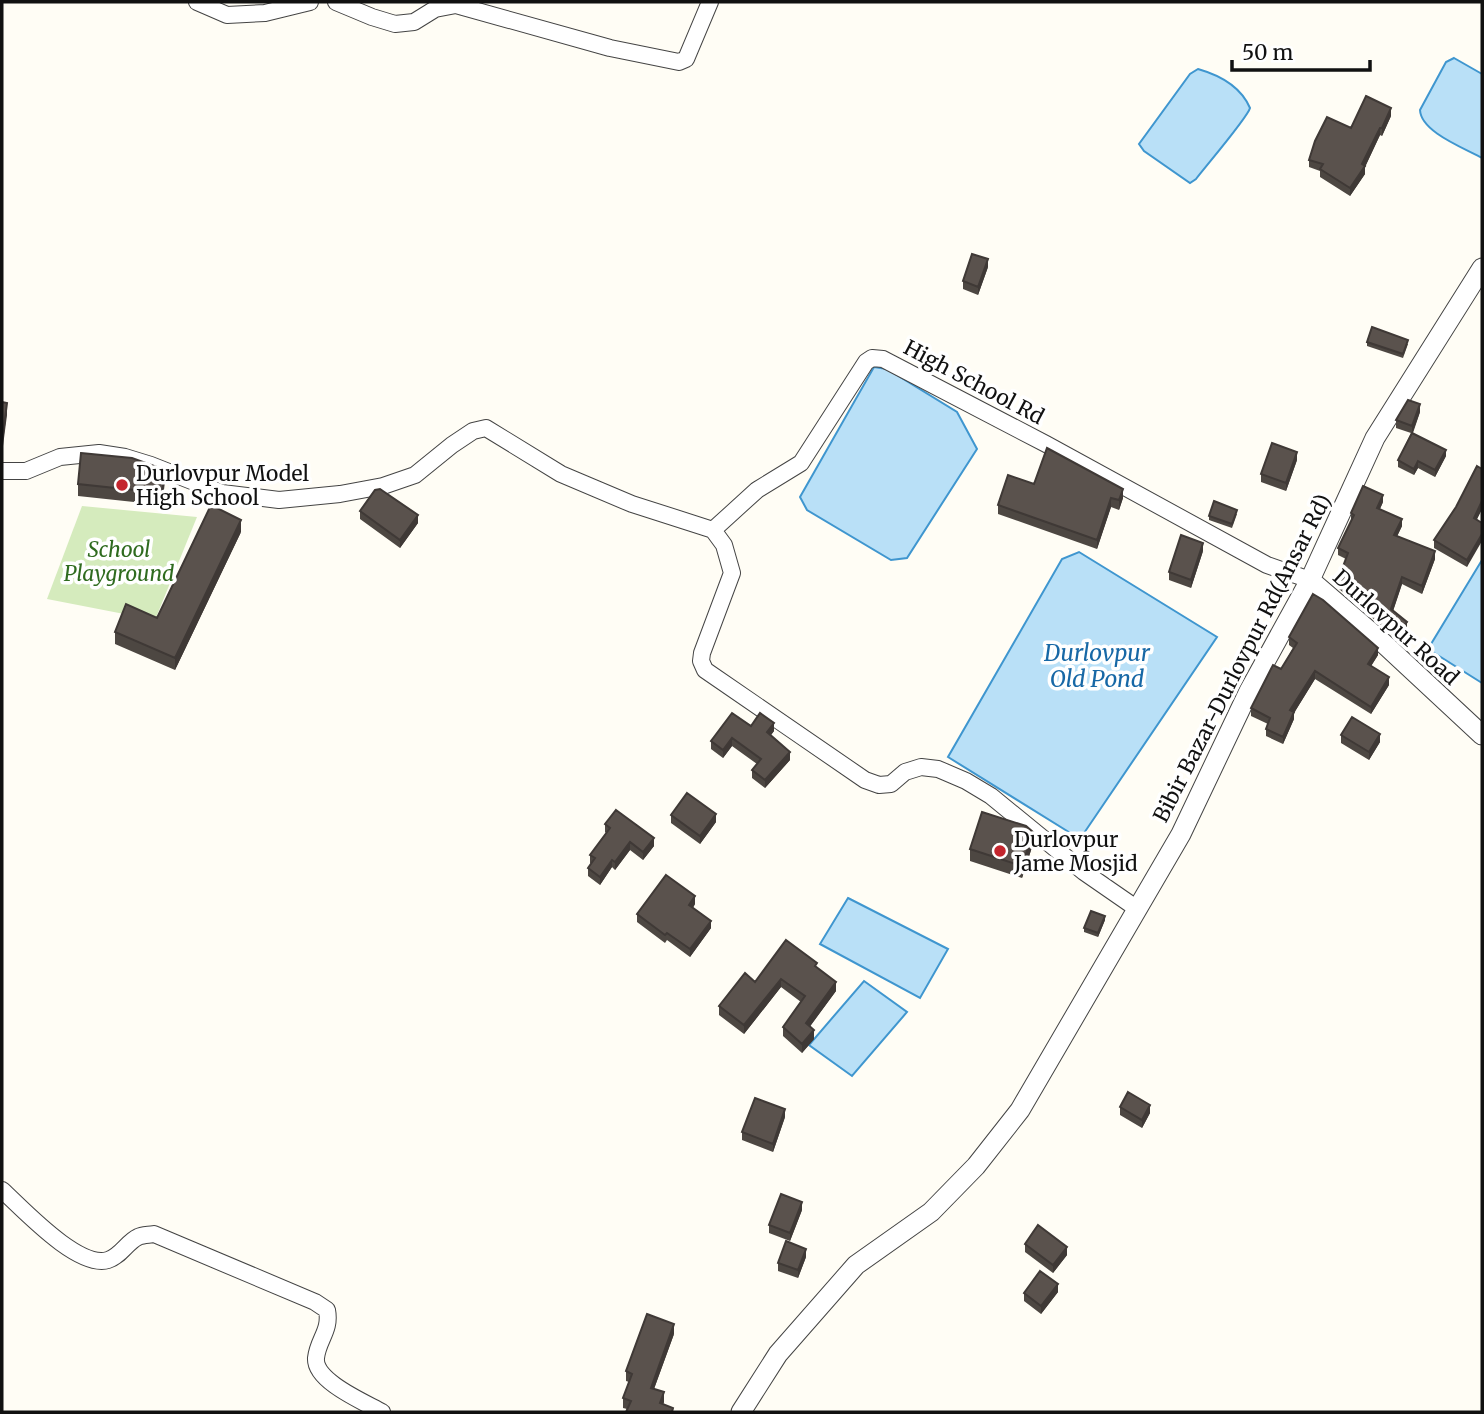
<svg xmlns="http://www.w3.org/2000/svg" width="1484" height="1414" viewBox="0 0 1484 1414" font-family="Merriweather,serif">
  <style>
    .green { fill: #d5ebbd }
    .water { fill: #b9e0f7; stroke: #3f96cf; stroke-width: 2 }
    .lines { fill: none; stroke-linecap: round; stroke-linejoin: round }
    .minor-casing { stroke: #444; stroke-width: 18 }
    .tertiary-casing { stroke: #444; stroke-width: 21 }
    .minor { stroke: #fff; stroke-width: 16 }
    .tertiary { stroke: #fff; stroke-width: 19 }
    .wall { fill: #4d4742 }
    .shaded-wall { fill: #3f3936 }
    .building { fill: #5a524d; stroke: #3f3936; stroke-width: 2 }
    .poi-dot { fill: #c4262e; stroke: #fff; stroke-width: 2.5 }
    .labels { text-anchor: middle; dominant-baseline: central; stroke-width: 7; stroke-linejoin: round; paint-order: stroke }
    .street-label { font-size: 21px; fill: #111; stroke: #fff }
    .poi-label { font-size: 21px; fill: #111; stroke: #fff; text-anchor: start }
    .park-label { font-size: 21px; font-style: italic; fill: #2f6b1f; stroke: #fff }
    .water-label { font-size: 23px; font-style: italic; fill: #1768a6; stroke: #fff }
  </style>
  <rect width="100%" height="100%" fill="#fffdf5"/>
  <path class="green" d="M82,506l115,11 -42,103 -108,-21z"/>
  <path class="water" d="M1454,58l28,16v84c-18,-10 -61,-26 -62,-48l26,-48z
    M1198,69c21,6 43,18 52,39 -2,9 -45,59 -54,71l-6,4 -46,-32 -5,-7 51,-70z
    M874,367l13,2 70,43 20,37 -70,109 -16,2 -84,-50 -7,-13z
    M1079,552l138,85 -137,202 -132,-82 114,-198z
    M1482,560v123l-54,-34z
    M848,898l100,51 -28,49 -100,-54z
    M864,981l43,31 -55,64 -43,-31z"/>
  <g class="lines">
    <defs>
      <path id="minor" d="M197,2l30,13 38,-2 45,-11
        M336,2l36,15 23,7 19,-2 21,-13 21,-4 154,43 69,14 7,-3 24,-57
        M2,471h24l34,-14 39,-4 26,4 26,8 71,28 57,7 61,-6 43,-8 32,-11 37,-30 21,-14 13,-3 75,46 71,30 81,26 44,-40 44,-27 65,-101 6,-4 11,1 163,85 221,121 43,15
        M713,530l11,15 8,28 -30,80 -1,8 4,9 160,110 14,5 12,-1 14,-12 16,-5 17,2 28,12 25,15 93,76 52,36
        M2,1190c21,19 76,79 106,70 13,-4 19,-18 30,-23 4,-2 11,-2 16,-3l161,68 12,8c4,21 -9,29 -11,48 -2,23 48,44 66,54"/>
      <path id="tertiary" d="M1310,580l71,61 101,94
        M741,1412l37,-58 78,-89 75,-53 45,-46 44,-56 161,-276 68,-143 61,-111 65,-142 107,-170"/>
    </defs>
    <use href="#minor" class="minor-casing"/>
    <use href="#tertiary" class="tertiary-casing"/>
    <use href="#minor" class="minor"/>
    <use href="#tertiary" class="tertiary"/>
  </g>
  <path class="wall" d="M1391,116l-9,20 -2,-1 -15,32v7l-15,22 -30,-19v-6l-11,-4v-7l42,-32z
    M988,267l-10,28 -15,-6v-8z
    M1367,342l41,2 -5,14 -36,-12z
    M1420,412l-7,21 33,23 -11,21 -17,-9 -4,7 -16,-8v-7l13,-27 -15,-5v-8z
    M1297,460l-11,31 -25,-9v-8z
    M165,482l-3,23 -84,-9v-12z
    M1034,484l89,14 -4,12 -8,-3 -14,42 -99,-35v-9z
    M1383,502l-3,7 22,17 -5,10 38,23 -13,35 -20,-10 -9,27 14,18 -9,11 -60,-52v-8l8,-21 -8,-4v-7l13,-27v-8z
    M1482,509l-5,10 -10,48 -33,-19v-8z
    M360,511l58,12 -18,25 -40,-29z
    M1237,514l-5,14 -23,-8v-4z
    M241,532l-66,138 -60,-26v-12l42,-14z
    M1203,551l-12,37 -22,-8v-8z
    M1289,637l89,18 -7,11 18,19 -18,29 -56,-35 -21,34v6l-11,25 -17,-8v-7l2,-5 -17,-8v-8l30,-39 12,-21 -4,-3z
    M751,726l23,5 -3,4 19,25 -25,28 -13,-10v-8l5,-6 -25,-18 -9,12 -12,-9v-8z
    M1341,735l39,7 -11,18 -28,-17z
    M671,815l45,7 -16,22 -29,-21z
    M605,824l49,22 -11,14 -13,-10 -15,20 -3,-3 -12,18 -12,-9v-8l3,-5h-1v-8l16,-22 -1,-1z
    M1033,844l-11,34 -52,-17v-12z
    M695,904l-2,4 18,20 -21,29 -23,-17 -2,3 -28,-21v-8z
    M1105,920l-7,17 -14,-5v-4z
    M817,968l19,23 -26,35 4,13 -12,14 -19,-17v-9l18,-25 -20,-15 -37,47 -25,-19v-9l36,-24z
    M1120,1107l30,6 -8,15 -22,-13z
    M785,1117l-12,35 -31,-12v-8z
    M802,1210l-12,31 -21,-8v-8z
    M1025,1244l42,11 -14,18 -28,-21z
    M806,1257l-8,21 -20,-7v-8z
    M1058,1292l-17,22 -17,-13v-8z
    M674,1334l-20,55 10,13 -1,2 10,8 -46,-3 -4,-1v-10l6,-16 -3,-1v-10z"/>
  <path class="shaded-wall" d="M1391,108v8l-9,20v-8z
    M1380,128v7l-15,32v7l-15,22v-8z
    M988,259v8l-10,28v-8z
    M7,403v12l-4,31v-12z
    M1420,404v8l-8,22v-8z
    M1446,450v6l-11,21v-7z
    M1297,452v8l-11,31v-8z
    M1418,461v7l-4,7v-6z
    M1123,489v9l-4,12v-10z
    M1383,495v7l-6,13v-7z
    M1111,498v9l-14,42v-9z
    M1482,501v8l-8,16v-7z
    M418,515v8l-18,25v-8z
    M1402,519v7l-8,17v-8z
    M241,520v12l-66,138v-12z
    M1482,534v7l-15,26v-7z
    M1203,543v8l-12,37v-8z
    M1435,551v8l-13,35v-8z
    M1402,577v7l-11,33v-8z
    M1407,622v7l-9,11v-7z
    M1378,648v7l-10,16v-7z
    M1315,671v8l-21,34v6l-11,25v-7l7,-27z
    M1389,677v8l-18,29v-7z
    M774,723v8l-7,9v-8z
    M1380,734v8l-11,18v-8z
    M732,738v8l-9,12v-8z
    M790,752v8l-25,28v-8z
    M716,814v8l-16,22v-8z
    M1033,832v12l-11,34v-12z
    M654,838v8l-11,14v-8z
    M630,842v8l-15,20v-8z
    M612,860v7l-12,18v-8z
    M695,896v8l-6,9v-8z
    M1105,916v4l-7,17v-4z
    M711,921v7l-21,29v-8z
    M781,979v8l-37,47v-9z
    M836,982v9l-30,41v-9z
    M814,1030v9l-12,14v-9z
    M1150,1105v8l-8,15v-8z
    M785,1109v8l-12,35v-8z
    M802,1202v8l-12,31v-8z
    M1067,1247v8l-14,18v-8z
    M806,1249v8l-8,21v-8z
    M1058,1284v8l-17,22v-8z
    M674,1324v10l-23,63v-9z
    M664,1392v10l-4,10v-9z"/>
  <path class="building" d="M1366,96l25,12 -9,20h-2l-18,36 3,2 -15,22 -30,-19 3,-5 -14,-4 6,-19 12,-24 24,11z
    M972,254l16,5 -10,28 -15,-6z
    M1372,327l36,13 -5,14 -36,-12z
    M1408,400l12,4 -8,22 -16,-6z
    M2,402l5,1 -4,31h-1z
    M1412,433l34,17 -11,20 -17,-9 -4,8 -16,-9z
    M1272,443l25,9 -11,31 -25,-9z
    M1047,448l76,41 -4,11 -8,-2 -14,42 -99,-35 10,-30 26,9z
    M81,453l51,5 33,12 -3,23 -84,-9z
    M1477,466l5,3v32l-8,17 8,5v11l-15,26 -33,-20 22,-33z
    M1363,486l20,9 -6,13 25,11 -8,16 41,16 -13,35 -20,-9 -11,32 16,13 -9,11 -60,-53 10,-27 -10,-5 16,-33 -3,-2z
    M380,489l38,26 -18,25 -40,-29 15,-21z
    M1214,501l23,9 -5,14 -23,-8z
    M211,505l30,15 -66,138 -60,-26 11,-28 31,14z
    M1181,535l22,8 -12,37 -22,-8z
    M1313,594l10,6 55,48 -10,16 21,13 -18,30 -56,-36 -25,39 4,2 -11,25 -17,-8 4,-11 -19,-10 22,-43 8,4 16,-26 -8,-6z
    M732,713l19,13 9,-13 14,10 -7,9 23,20 -25,28 -13,-10 9,-11 -29,-21 -9,12 -12,-9z
    M1352,717l28,17 -11,18 -28,-17z
    M687,793l29,21 -16,22 -29,-21z
    M616,810l38,28 -11,14 -13,-10 -15,20 -3,-2 -12,17 -12,-9 7,-10 -5,-3 20,-27 -5,-4z
    M982,812l44,14 7,6 -11,34 -52,-17z
    M666,875l29,21 -6,9 22,16 -21,28 -23,-16 -2,2 -28,-21z
    M1091,911l14,5 -7,17 -14,-5z
    M786,940l31,23 -2,3 21,16 -30,41 8,7 -12,14 -19,-17 22,-31 -24,-17 -37,46 -25,-19 26,-33 10,9z
    M1128,1092l22,13 -8,15 -22,-13z
    M755,1098l30,11 -12,35 -31,-12z
    M781,1194l21,8 -12,31 -21,-8z
    M1038,1225l29,22 -14,18 -28,-21z
    M786,1241l20,8 -8,21 -20,-7z
    M1040,1271l18,13 -17,22 -17,-13z
    M647,1314l27,10 -23,64 13,4 -4,11 13,5 -1,4h-46l5,-11 -8,-3 9,-24 -6,-3z"/>
  <g class="poi-dot">
    <circle cx="122" cy="485" r="7"/>
    <circle cx="1000" cy="851" r="7"/>
  </g>
  <g class="labels">
    <g class="street-label">
      <text transform="translate(974 382) rotate(28)">High School Rd</text>
      <text transform="translate(1396 627) rotate(42)">Durlovpur Road</text>
      <text transform="translate(1242 658) rotate(-63)">Bibir Bazar-Durlovpur Rd(Ansar Rd)</text>
    </g>
    <g class="poi-label">
      <text x="136" y="473">Durlovpur Model<tspan x="136" dy="24">High School</tspan></text>
      <text x="1014" y="839">Durlovpur<tspan x="1014" dy="24">Jame Mosjid</tspan></text>
    </g>
    <g class="park-label">
      <text x="119" y="549">School<tspan x="119" dy="24">Playground</tspan></text>
    </g>
    <g class="water-label">
      <text x="1097" y="652">Durlovpur<tspan x="1097" dy="26">Old Pond</tspan></text>
    </g>
  </g>
  <rect width="1484" height="1414" fill="none" stroke="#111111" stroke-width="7"/>
  <path d="M1232 60v10h138v-10" fill="none" stroke="#111111" stroke-width="3.5"/>
  <text x="1242" y="60" font-size="21" fill="#111111" stroke="#ffffff" stroke-width="5" paint-order="stroke">50 m</text>
</svg>
